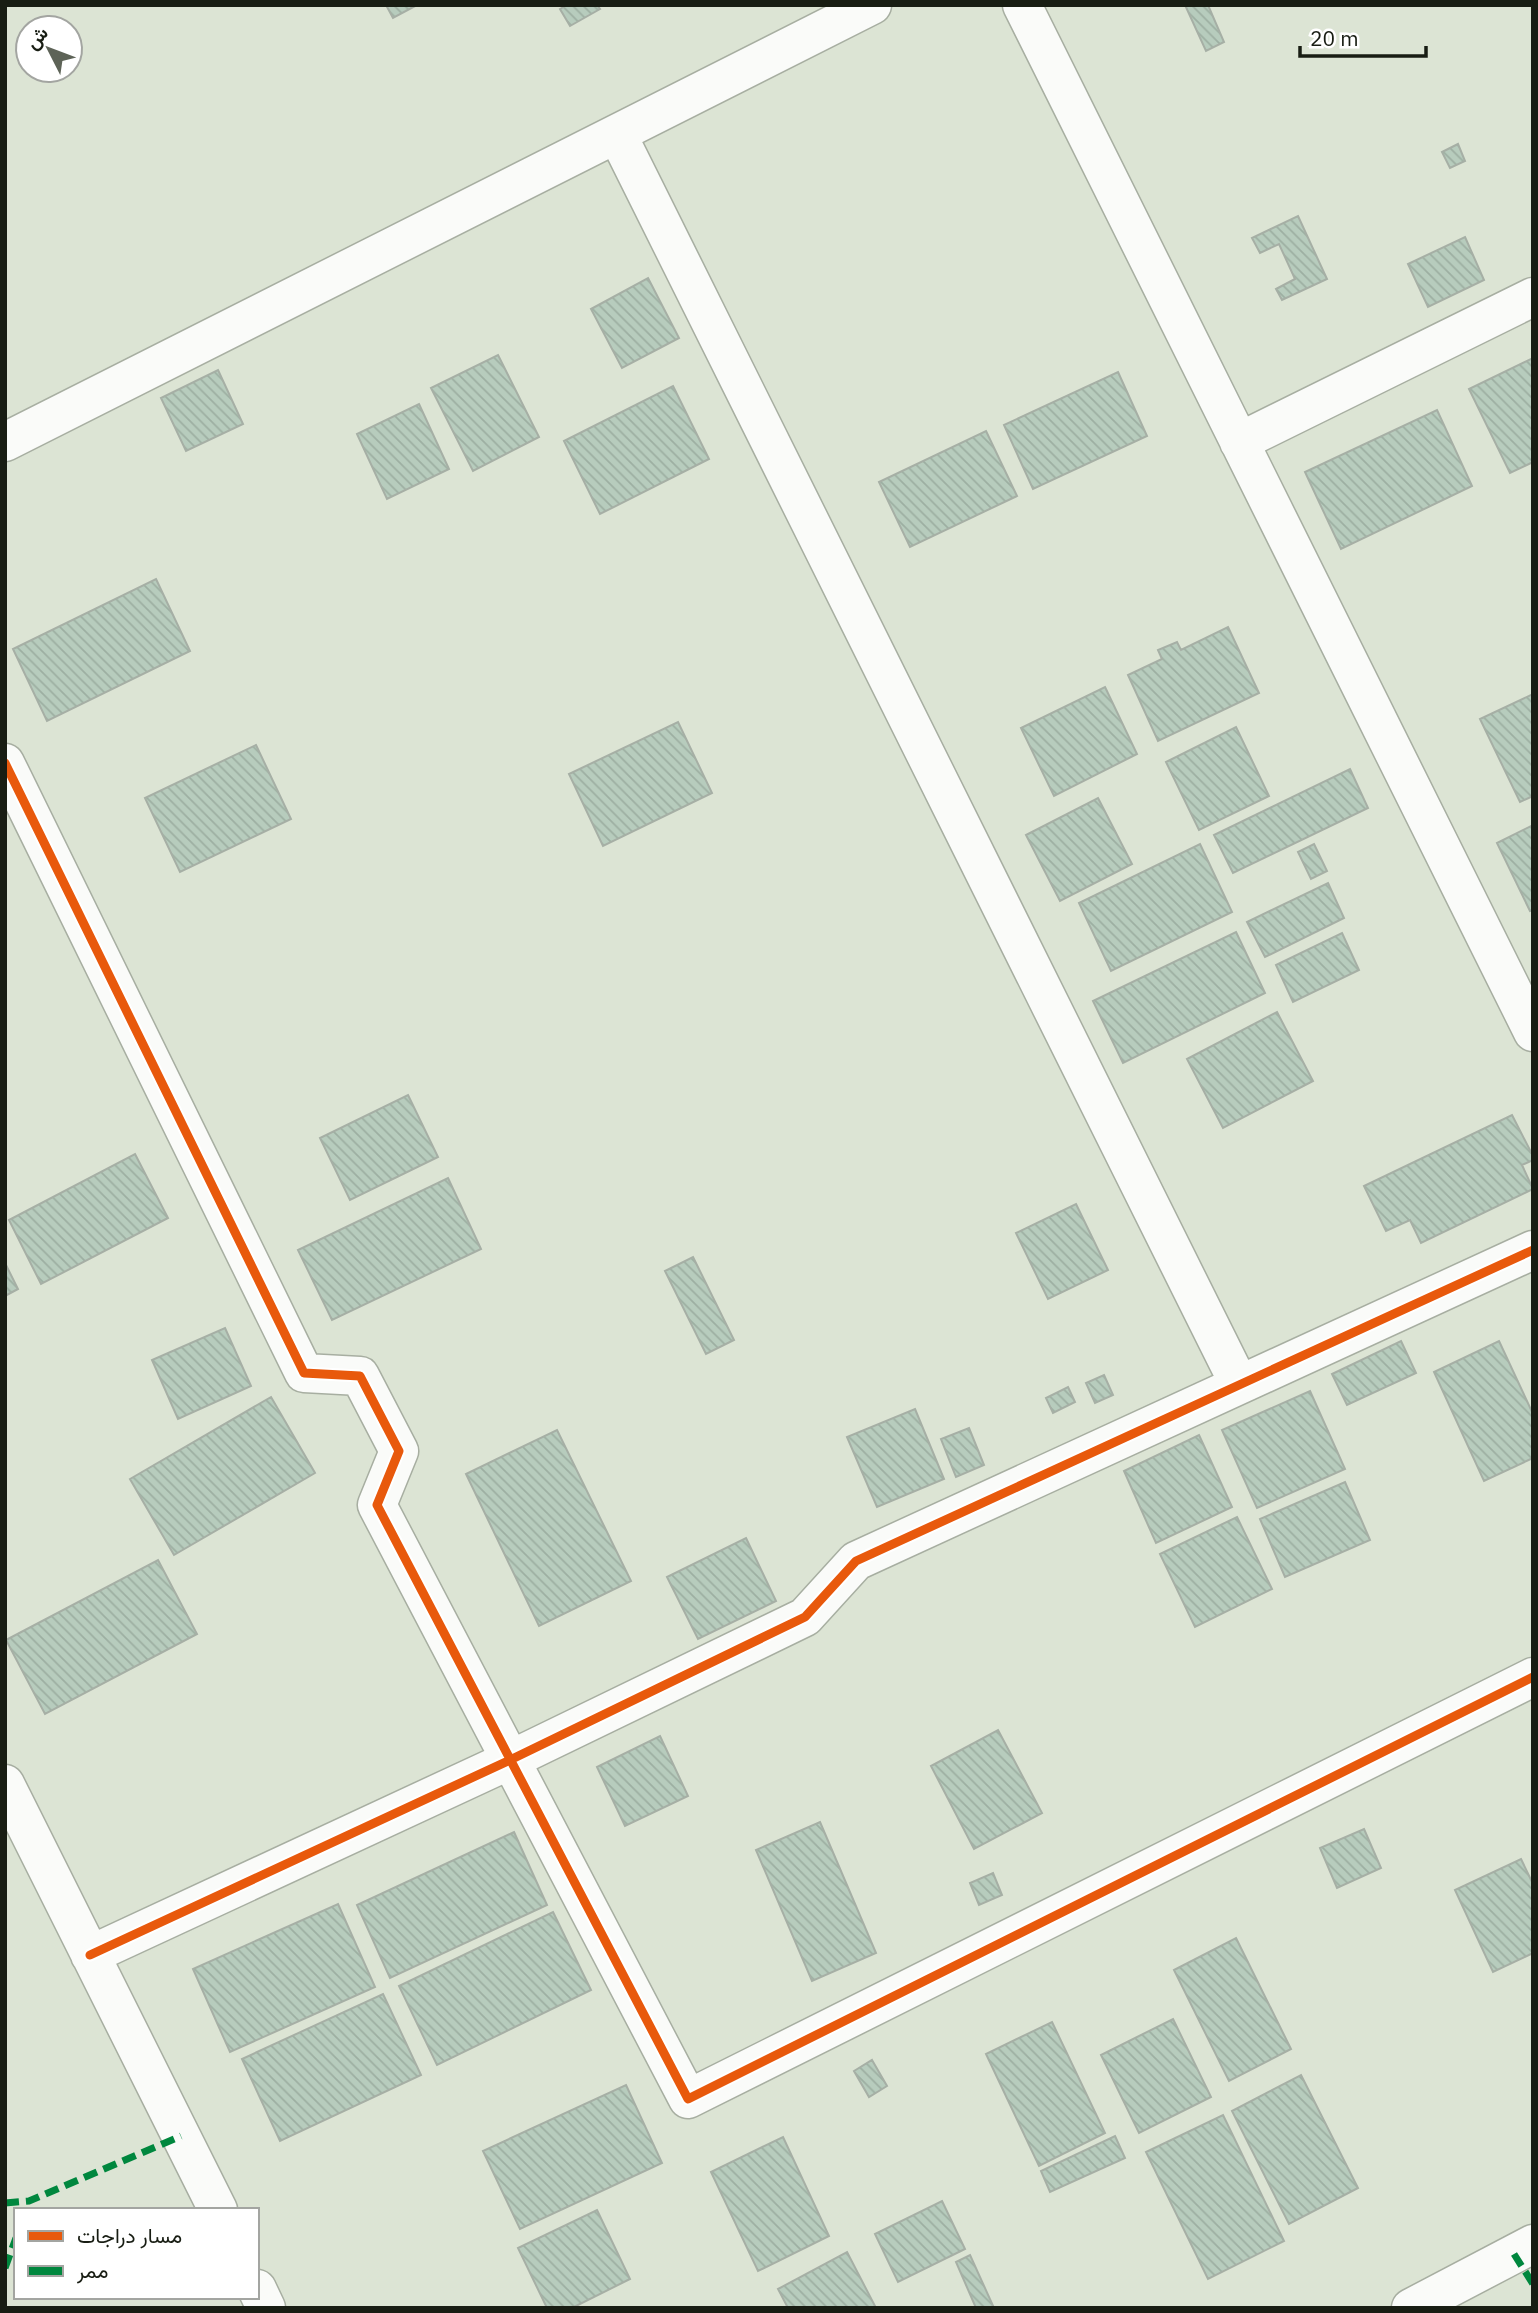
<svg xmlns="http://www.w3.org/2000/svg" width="1538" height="2313" viewBox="0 0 1538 2313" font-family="'IBM Plex Sans',Vazirmatn,sans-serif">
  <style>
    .building { fill: url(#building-back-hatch); stroke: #a6afa5; stroke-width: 2 }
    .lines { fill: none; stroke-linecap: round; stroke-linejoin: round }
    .street-casing { stroke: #a7aea1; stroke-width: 41 }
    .street { stroke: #fafbf9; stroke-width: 38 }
    .quiet { stroke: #00873e; stroke-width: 7; stroke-dasharray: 14 7; stroke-linecap: butt }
    .cycleway-casing { stroke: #fff; stroke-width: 13 }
    .cycleway { stroke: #e8590c; stroke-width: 9 }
  </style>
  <defs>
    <pattern id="building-back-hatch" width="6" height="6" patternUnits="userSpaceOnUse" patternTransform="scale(1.75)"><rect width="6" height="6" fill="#b7ccbd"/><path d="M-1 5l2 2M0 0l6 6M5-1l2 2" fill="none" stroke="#9dafa2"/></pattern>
  </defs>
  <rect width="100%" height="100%" fill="#dce4d4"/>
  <path class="building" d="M386,5h31l-24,13z
    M567,5h30l3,4 -30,17 -10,-17z
    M1185,5h23l16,37 -18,9z
    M1458,144l7,17 -15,7 -8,-16z
    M1298,216l29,63 -45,21 -6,-11 19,-10 -16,-35 -19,9 -8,-15z
    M1465,237l19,43 -56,27 -20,-43z
    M648,278l31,60 -57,30 -31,-59z
    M498,355l41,82 -66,34 -42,-83z
    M1533,358v104l-23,11 -41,-84z
    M218,370l25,54 -57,27 -25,-53z
    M1118,372l29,64 -114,53 -29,-64z
    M673,386l36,73 -109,55 -36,-73z
    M419,404l30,65 -62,30 -30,-65z
    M1437,410l35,76 -131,63 -36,-77z
    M986,431l31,65 -107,51 -31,-65z
    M156,579l34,72 -143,70 -34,-72z
    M1228,627l31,66 -101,48 -30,-66 34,-16 -4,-9 19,-8 4,8z
    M1105,687l32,67 -83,42 -33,-68z
    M1533,694v102l-13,6 -40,-83z
    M678,722l34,71 -109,53 -34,-72z
    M1236,727l33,69 -70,34 -33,-68z
    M256,745l35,74 -111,53 -35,-74z
    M1350,769l18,39 -135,65 -19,-38z
    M1098,798l34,66 -72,37 -34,-66z
    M1533,825v85l-3,1 -33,-68z
    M1200,844l32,68 -121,59 -32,-68z
    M1314,844l13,27 -16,8 -13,-27z
    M1328,883l16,35 -79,39 -18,-35z
    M1236,932l29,61 -142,70 -30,-62z
    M1342,933l17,37 -66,32 -17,-37z
    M1277,1012l36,69 -90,47 -36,-69z
    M408,1095l30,62 -88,43 -30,-62z
    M1512,1115l21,41v4l-11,5 11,24 -112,54 -11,-23 -24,11 -22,-45z
    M135,1154l33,64 -127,66 -32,-64z
    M448,1178l33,71 -149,71 -34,-70z
    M1076,1204l32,66 -60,29 -32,-66z
    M693,1257l41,83 -28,14 -41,-83z
    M5,1263l13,26 -13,7z
    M225,1328l26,58 -73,33 -26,-59z
    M1401,1341l15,32 -69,32 -15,-31z
    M1499,1341l34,73v44l-49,23 -50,-109z
    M1104,1375l9,20 -18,8 -9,-20z
    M1068,1387l7,15 -22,11 -7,-15z
    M1310,1391l35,78 -88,39 -35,-78z
    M271,1397l44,76 -141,82 -44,-76z
    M915,1409l29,70 -67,28 -30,-70z
    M969,1428l15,37 -28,12 -15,-38z
    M557,1430l74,151 -92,45 -73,-152z
    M1199,1435l33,72 -76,36 -32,-72z
    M1345,1482l25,58 -85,37 -25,-58z
    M1237,1517l35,72 -77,38 -35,-73z
    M746,1538l30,63 -78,38 -31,-62z
    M158,1560l39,74 -152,80 -39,-74z
    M998,1730l44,83 -68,36 -43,-83z
    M660,1736l28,60 -63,30 -28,-59z
    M820,1822l56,131 -64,28 -56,-131z
    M1364,1829l17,39 -44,20 -17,-40z
    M514,1832l33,73 -157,73 -33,-73z
    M1521,1859l12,25v69l-40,19 -38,-82z
    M993,1873l9,22 -23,10 -9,-22z
    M338,1904l37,83 -145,65 -37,-83z
    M553,1912l38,78 -154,75 -38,-79z
    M1236,1938l55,111 -62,32 -55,-111z
    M383,1994l38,81 -141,66 -38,-82z
    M1173,2019l38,78 -72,36 -38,-78z
    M1052,2022l53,111 -66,33 -53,-112z
    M872,2060l15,26 -18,11 -15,-26z
    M1301,2075l57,113 -69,36 -57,-113z
    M626,2085l36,78 -142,66 -37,-78z
    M1223,2115l61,126 -76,38 -62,-127z
    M1115,2136l10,22 -75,34 -9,-21z
    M783,2137l46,99 -71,35 -47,-99z
    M942,2201l23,48 -67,33 -23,-48z
    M597,2210l33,69 -58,29h-25l-29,-60z
    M847,2252l29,56h-88l-10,-19z
    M970,2255l24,53h-18l-20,-46z"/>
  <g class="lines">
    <defs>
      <path id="street" d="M1022,5l511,1027
        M617,134l622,1250
        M5,442l867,-437
        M1239,442l294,-145
        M5,763l299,610 56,3 39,75 -22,54 311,594 845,-422
        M5,1784l213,426
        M90,1955l420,-195 295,-143 51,-56 677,-311
        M257,2289l9,19
        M1411,2308l122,-64"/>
    </defs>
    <use href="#street" class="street-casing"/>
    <use href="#street" class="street"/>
    <path class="quiet" d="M5,2203l24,-2 152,-65
      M1514,2254l19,30
      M5,2268l11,-30"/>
    <defs>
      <path id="cycleway" d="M5,763l299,610 56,3 39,75 -22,54 311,594 845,-422
        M90,1955l420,-195 295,-143 51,-56 677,-311"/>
    </defs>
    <use href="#cycleway" class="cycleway-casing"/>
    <use href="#cycleway" class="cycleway"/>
  </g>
  <rect width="1538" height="2313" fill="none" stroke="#181d13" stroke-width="14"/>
  <rect x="14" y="2208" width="245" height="91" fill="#ffffff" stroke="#a3a5a1" stroke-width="2"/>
  <rect x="28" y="2231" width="35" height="10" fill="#e8590c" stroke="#a3a5a1" stroke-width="2"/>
  <text x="77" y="2243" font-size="21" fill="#181d13">مسار دراجات</text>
  <rect x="28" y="2266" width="35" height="10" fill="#00873e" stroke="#a3a5a1" stroke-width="2"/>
  <text x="77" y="2278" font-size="21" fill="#181d13">ممر</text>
  <g transform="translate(49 49) rotate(312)"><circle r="33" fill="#ffffff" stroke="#a3a5a1" stroke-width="2"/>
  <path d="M0-5L12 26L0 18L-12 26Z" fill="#5d6357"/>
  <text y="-10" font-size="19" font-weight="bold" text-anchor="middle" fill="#181d13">ش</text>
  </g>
  <path d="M1300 46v10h126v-10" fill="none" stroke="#181d13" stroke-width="3.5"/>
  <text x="1310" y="46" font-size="21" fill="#181d13" stroke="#ffffff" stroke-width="5" paint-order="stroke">20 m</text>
</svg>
